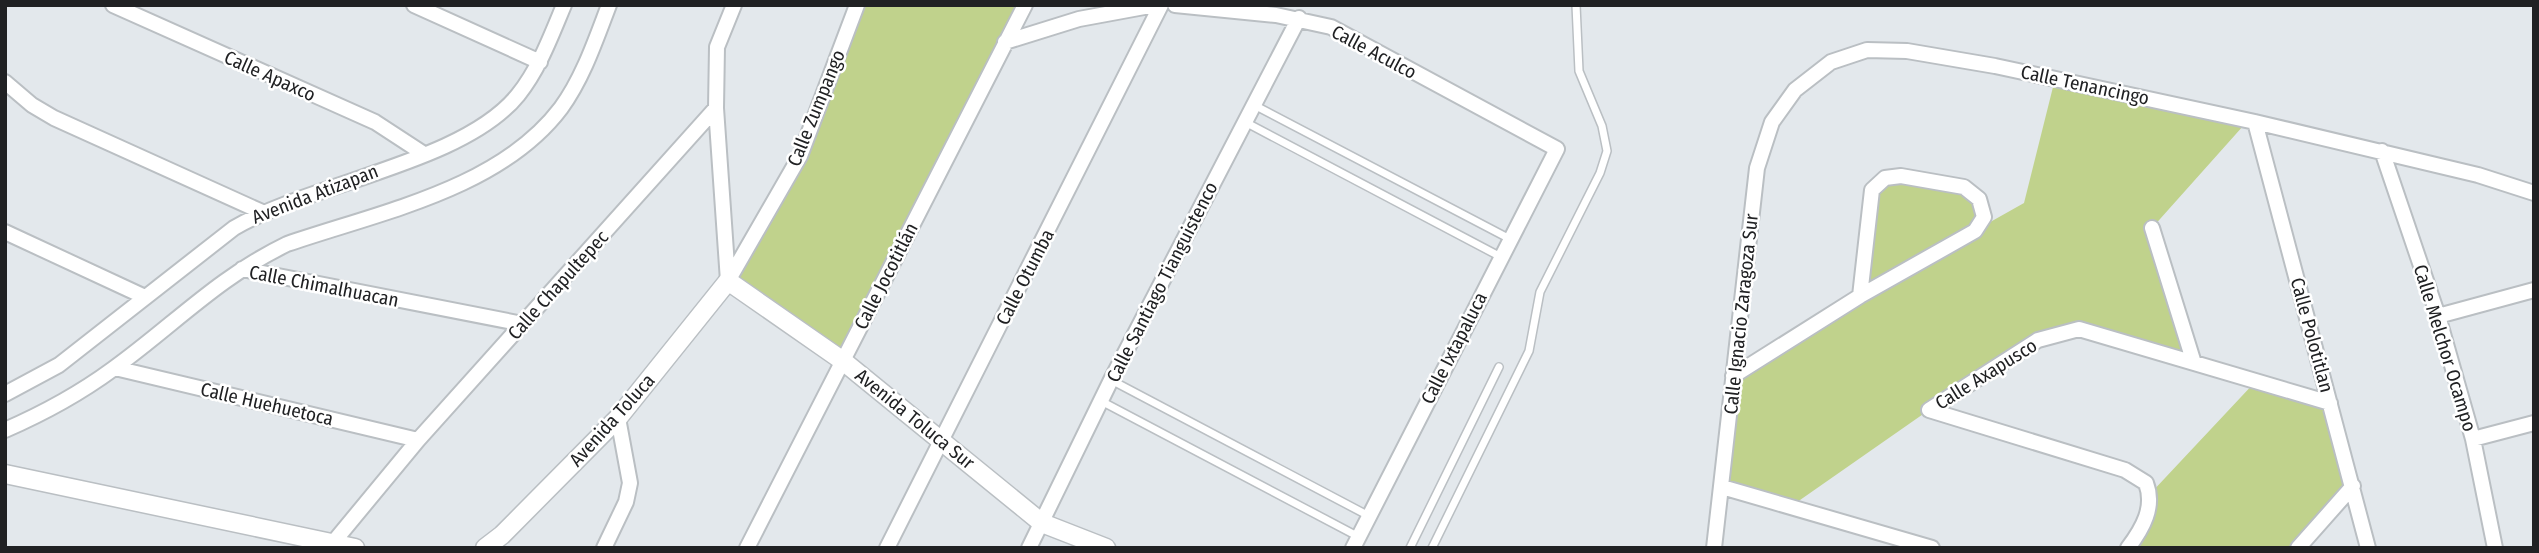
<svg xmlns="http://www.w3.org/2000/svg" width="2539" height="553" viewBox="0 0 2539 553" font-family="'Fira Sans Condensed',sans-serif">
  <style>
    .green { fill: #c0d28c }
    .lines { fill: none; stroke-linecap: round; stroke-linejoin: round }
    .service-casing { stroke: #babfc3; stroke-width: 10 }
    .minor-casing { stroke: #babfc3; stroke-width: 18 }
    .tertiary-casing { stroke: #babfc3; stroke-width: 21 }
    .service { stroke: #fff; stroke-width: 7 }
    .minor { stroke: #fff; stroke-width: 14 }
    .tertiary { stroke: #fff; stroke-width: 18 }
    .labels { text-anchor: middle; dominant-baseline: central; stroke-width: 5; stroke-linejoin: round; paint-order: stroke }
    .street-label { font-size: 19px; fill: #202123; stroke: #fff }
  </style>
  <rect width="100%" height="100%" fill="#e3e8ec"/>
  <path class="green" d="M857,5h168l-182,356 -115,-80 72,-125z
    M2055,79l197,37 -100,112 41,132 -114,-31 -21,3 -129,78 -139,97 -68,-20 11,-111 127,-80 12,-106 29,-14 78,23 -3,31 48,-27z
    M2256,381l74,22 23,83 -55,62h-170l22,-54z"/>
  <g class="lines">
    <defs>
      <path id="service" d="M1254,105l256,134
        M1245,122l256,135
        M1111,380l258,136
        M1101,401l258,136
        M1410,548l89,-181
        M1432,548l97,-197 11,-59 60,-119 7,-22 -5,-25 -23,-55 -3,-66"/>
      <path id="minor" d="M113,5l262,117 49,32
        M414,5l126,57
        M1175,5l101,10 55,12 226,122 -204,399
        M1005,42l74,-23 76,-14
        M5,82l27,23 22,13 208,94
        M2255,122l113,426
        M2382,151l56,165 35,123 22,109
        M2152,228l41,132
        M5,232l140,65
        M242,269l281,55
        M728,281l72,-125 57,-151
        M728,281l-12,-173 1,-61 17,-42
        M2438,316l96,-26
        M115,368l303,72
        M1733,376l127,-80 115,-65 9,-14 -5,-18 -15,-12 -63,-11 -16,2 -13,12 -12,106
        M5,394l54,-29 175,-137c79,-46 229,-65 284,-133 21,-26 33,-59 46,-90
        M5,430c39,-17 74,-36 108,-61 61,-44 104,-91 174,-125 93,-32 213,-55 274,-136 22,-30 35,-69 48,-103
        M2473,439l61,-16
        M1722,487l210,61
        M332,544l86,-104 298,-332
        M604,548l22,-46 4,-19 -12,-65
        M747,548l278,-543
        M887,548l274,-543
        M1029,548l82,-168 188,-362
        M1714,548l43,-380 15,-46 23,-32 36,-28 36,-12 40,1 88,15 260,56 223,53 56,18
        M2128,548c15,-20 27,-41 18,-65l-21,-13 -196,-60 109,-70 41,-11 251,74
        M2298,548l55,-62"/>
      <path id="tertiary" d="M5,474l350,74
        M485,548l17,-13 116,-117 110,-137 115,80 199,162 64,25"/>
    </defs>
    <use href="#service" class="service-casing"/>
    <use href="#minor" class="minor-casing"/>
    <use href="#tertiary" class="tertiary-casing"/>
    <use href="#service" class="service"/>
    <use href="#minor" class="minor"/>
    <use href="#tertiary" class="tertiary"/>
  </g>
  <g class="labels">
    <g class="street-label">
      <text transform="translate(1374 52) rotate(28)">Calle Aculco</text>
      <text transform="translate(270 76) rotate(24)">Calle Apaxco</text>
      <text transform="translate(2085 85) rotate(12)">Calle Tenancingo</text>
      <text transform="translate(816 108) rotate(-68)">Calle Zumpango</text>
      <text transform="translate(315 194) rotate(-21)">Avenida Atizapan</text>
      <text transform="translate(886 276) rotate(-63)">Calle Jocotitlán</text>
      <text transform="translate(1025 277) rotate(-63)">Calle Otumba</text>
      <text transform="translate(1162 282) rotate(-63)">Calle Santiago Tianguistenco</text>
      <text transform="translate(558 285) rotate(-48)">Calle Chapultepec</text>
      <text transform="translate(324 286) rotate(11)">Calle Chimalhuacan</text>
      <text transform="translate(1741 314) rotate(-84)">Calle Ignacio Zaragoza Sur</text>
      <text transform="translate(2312 335) rotate(75)">Calle Polotitlan</text>
      <text transform="translate(1454 348) rotate(-63)">Calle Ixtapaluca</text>
      <text transform="translate(2445 348) rotate(73)">Calle Melchor Ocampo</text>
      <text transform="translate(1986 374) rotate(-32)">Calle Axapusco</text>
      <text transform="translate(267 404) rotate(13)">Calle Huehuetoca</text>
      <text transform="translate(915 419) rotate(39)">Avenida Toluca Sur</text>
      <text transform="translate(612 420) rotate(-48)">Avenida Toluca</text>
    </g>
  </g>
  <rect width="2539" height="553" fill="none" stroke="#202123" stroke-width="14"/>
</svg>
